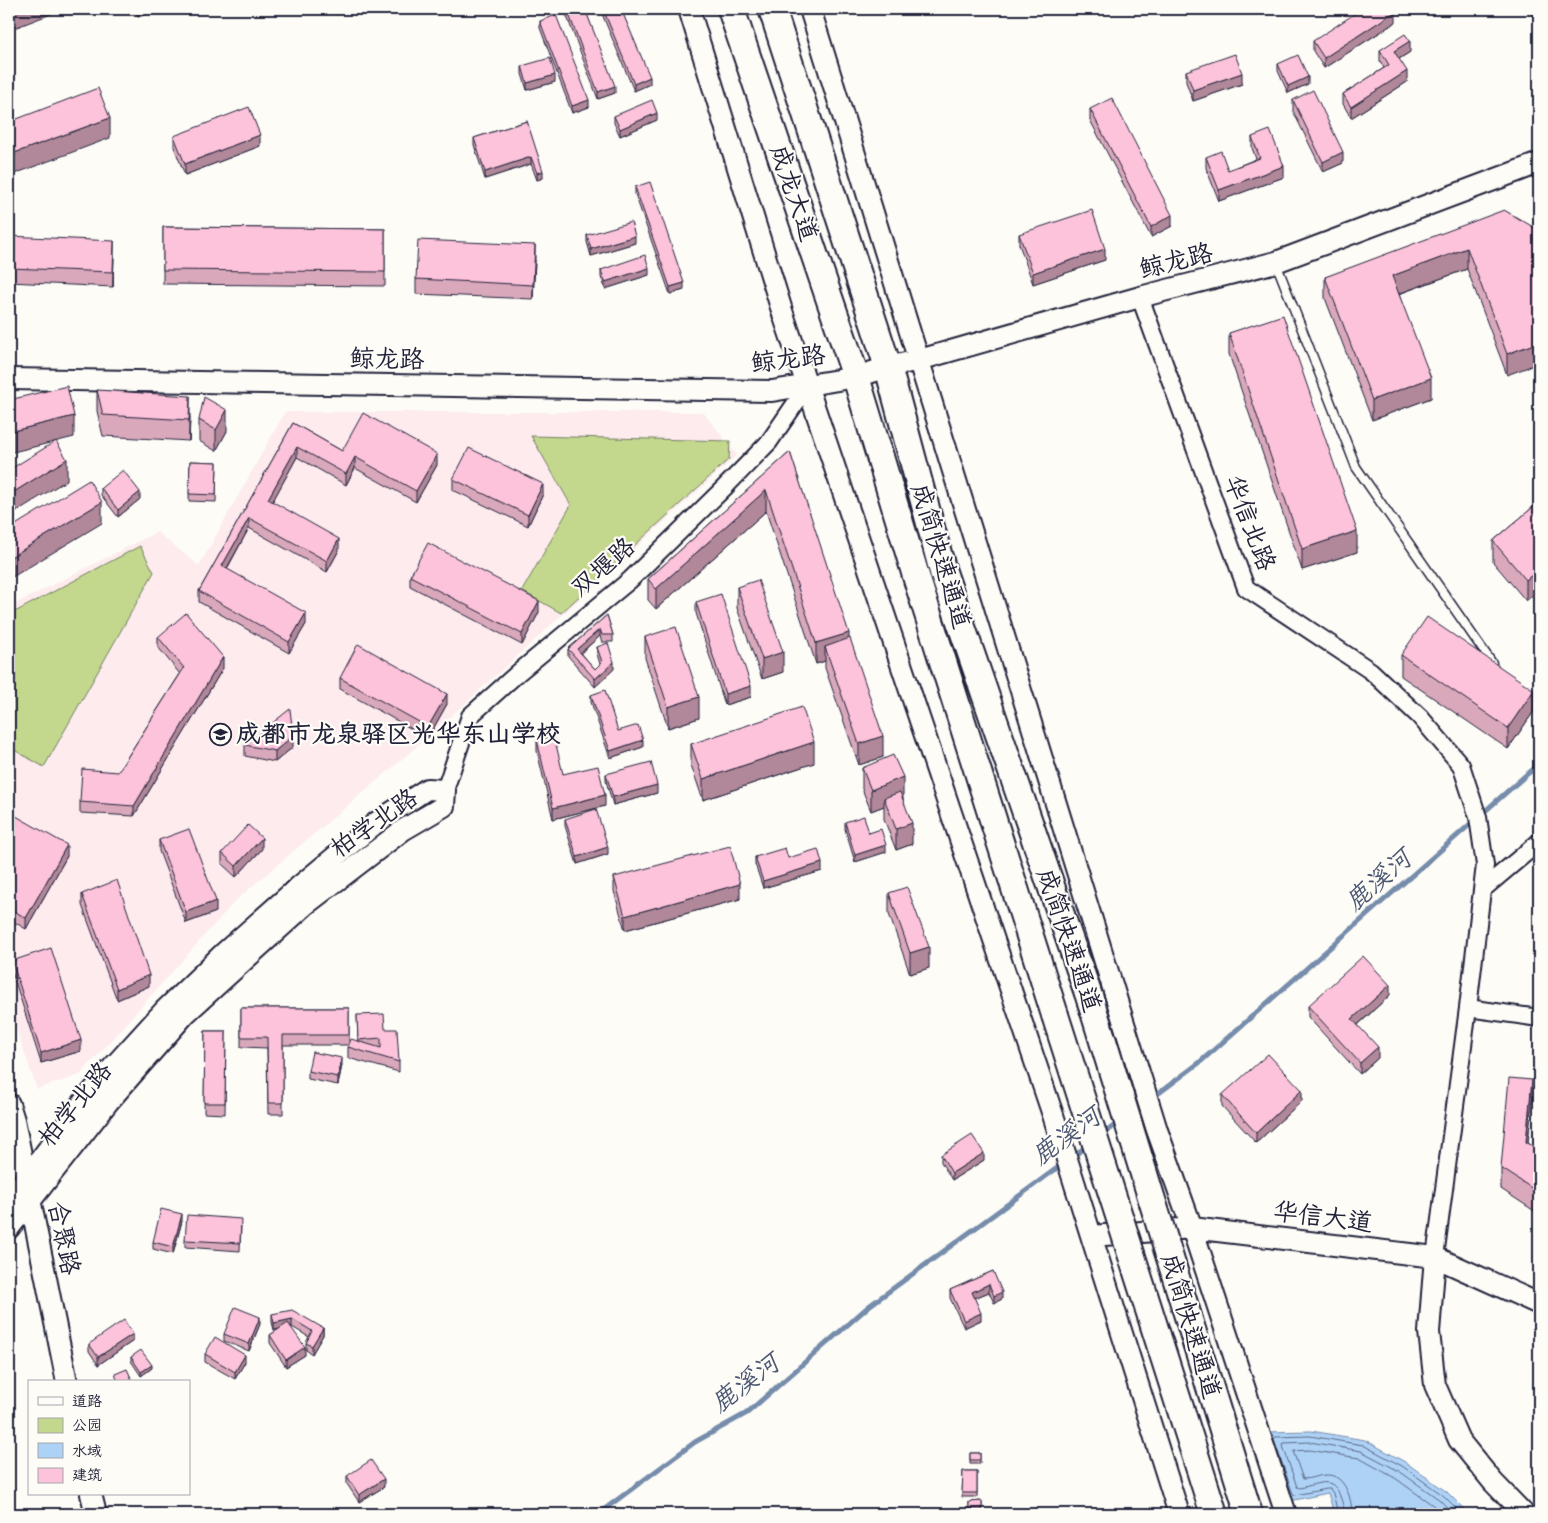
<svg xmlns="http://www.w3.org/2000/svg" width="1548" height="1523" viewBox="0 0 1548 1523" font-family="Caveat,'LXGW WenKai TC',sans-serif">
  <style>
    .built { fill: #fdebee }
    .green { fill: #c3d88d; stroke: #727d64 }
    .water { fill: #aed2f6; stroke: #768cab }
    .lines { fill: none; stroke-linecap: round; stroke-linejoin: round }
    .shore { stroke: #5a6886; stroke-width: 1 }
    .stream { stroke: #768cab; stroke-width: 5 }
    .service-casing { stroke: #22223b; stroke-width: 11 }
    .minor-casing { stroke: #22223b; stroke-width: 20 }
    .tertiary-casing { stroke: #22223b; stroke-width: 24 }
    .trunk-casing { stroke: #22223b; stroke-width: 30 }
    .service { stroke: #fdfcf7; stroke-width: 8 }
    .minor { stroke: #fdfcf7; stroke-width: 16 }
    .tertiary { stroke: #fdfcf7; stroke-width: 20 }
    .trunk { stroke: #fdfcf7; stroke-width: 26 }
    .trunk-bridge-casing { stroke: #22223b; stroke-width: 30; stroke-linecap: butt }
    .trunk-bridge { stroke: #fdfcf7; stroke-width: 26 }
    .wall { fill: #d9a8bb; stroke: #22223b }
    .shaded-wall { fill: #b08899; stroke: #22223b }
    .building { fill: #fcc3da; stroke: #22223b }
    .labels { text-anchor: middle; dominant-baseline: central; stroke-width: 4.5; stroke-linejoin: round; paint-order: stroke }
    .street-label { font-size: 25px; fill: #22223b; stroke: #fdfcf7 }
    .poi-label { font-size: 25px; font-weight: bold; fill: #22223b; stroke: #fdfcf7; text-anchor: start }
    .water-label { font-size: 26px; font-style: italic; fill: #4c5773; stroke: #fdfcf7 }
  </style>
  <rect width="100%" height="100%" fill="#fdfcf7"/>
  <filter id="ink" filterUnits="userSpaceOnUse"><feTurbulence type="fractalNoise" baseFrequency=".02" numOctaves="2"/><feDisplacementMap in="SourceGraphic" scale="10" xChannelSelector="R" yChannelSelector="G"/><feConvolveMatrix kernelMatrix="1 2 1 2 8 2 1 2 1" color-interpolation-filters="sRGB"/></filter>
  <g filter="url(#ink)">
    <path class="built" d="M285,412h418l34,43 -269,246 -75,66 -157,133 -156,175 -43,14 -28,-81v-401l148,-75 42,34z"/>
    <path class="green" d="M531,436l199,5 -1,18 -168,154 -39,-22 49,-86z
      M140,546l14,26 -110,195 -35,-20v-132z"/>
    <path class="water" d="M1311,1431l54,9 40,22 42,30 22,22h-135l-6,-21 -38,8 -24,-69z"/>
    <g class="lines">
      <path class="shore" d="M1338,1514l-5,-21 -3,-4h-4l-31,6 -2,-1 -19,-54 1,-3 35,-1 53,9 39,21 42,30 18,18
        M1345,1514c-1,-5 -2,-10 -4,-15 -7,-25 -22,-15 -41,-11l-3,-1 -14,-41 1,-3 26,-1 51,9 38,20 41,29 13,14
        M1352,1514c0,-15 -7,-40 -26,-39 -8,0 -15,4 -23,4l-9,-25v-3l15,-1 50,8 36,20 39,28 9,8"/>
      <path class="stream" d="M1151,1099l48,-36 327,-288 13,-10
        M1101,1136l19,-15
        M1071,1158l17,-13
        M598,1514l97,-72 52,-29 122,-107 195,-143"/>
      <defs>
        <path id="service" d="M1276,263l80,204 136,196"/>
        <path id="minor" d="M1140,297l106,291 125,83 49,46 41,48 17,52 7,48 -17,143 -33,249
          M445,790l25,-74 49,-44 111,-92 94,-92 45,-46 39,-57
          M1483,889l56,-47
          M1468,1008l71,10"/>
        <path id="tertiary" d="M689,9l94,305 270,801 126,399
          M810,9l347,1121 35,98 94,286
          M9,379l763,12 84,-14 32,-10 31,-7 221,-63 136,-35 263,-99
          M9,1104l5,16 53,262
          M9,1201l73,-97 31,-37 51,-56 61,-59 70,-62 82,-68 50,-33 18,1 -1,16 -41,24 -98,75 -119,108 -78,89 -99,126
          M1092,1236l100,-8 243,29 104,47
          M1435,1257l-6,75 6,53 24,55 34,42 31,32
          M91,1494l5,20"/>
        <path id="trunk" d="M731,9l125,368 63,209 136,429
          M772,9l116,358 55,205 147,427"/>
      </defs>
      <use href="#service" class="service-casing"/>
      <use href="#minor" class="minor-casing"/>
      <use href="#tertiary" class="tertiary-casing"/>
      <use href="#trunk" class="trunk-casing"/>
      <use href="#service" class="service"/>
      <use href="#minor" class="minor"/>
      <use href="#tertiary" class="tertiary"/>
      <use href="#trunk" class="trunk"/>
      <defs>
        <path id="trunk-bridge" d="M1090,999l159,515
          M1055,1015l159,499"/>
      </defs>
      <use href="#trunk-bridge" class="trunk-bridge-casing"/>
      <use href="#trunk-bridge" class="trunk-bridge"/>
    </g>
    <path class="wall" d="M135,9h24l-21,8z
      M566,9h19l30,84 -17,6 -32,-85z
      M600,9h21l29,75 -16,7z
      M1530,9h9v22z
      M540,21l49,86 -17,6 -32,-85z
      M1396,22l-72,46 -11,-17v-10z
      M1380,50l30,2 -11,7 8,23 -56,36 -8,-14v-10l41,-26 -4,-7z
      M1278,64l30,20 -20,9 -10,-22z
      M522,66l33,16 -28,8 -5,-16z
      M1186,71l56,13 -49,17 -7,-19z
      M1293,100l50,63 -20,9 -30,-61z
      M1090,109l82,117 -21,11 -61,-117z
      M614,116l43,4 -37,16 -6,-13z
      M527,121l16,57 -6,2 -6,-16 -46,15 -11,-34v-7z
      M174,136l86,10 -75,29 -11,-28z
      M1252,137l32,40 -65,24 -13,-33v-11l22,13 28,-11 -4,-11z
      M635,187l49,103 -14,4 -35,-100z
      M163,227l222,2v57l-222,-2z
      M1535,228l-28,147 -40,-106 -68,25 32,104 -59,22 -47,-122v-21z
      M1019,234l86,26 -72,24 -14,-40z
      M587,235l48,8 -44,13 -4,-14z
      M9,236l105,19 -1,32 -104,-5z
      M535,260l-2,39 -117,-5v-15z
      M601,270l48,5 -44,14 -4,-12z
      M1229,333l128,219 -55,18 -73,-216z
      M97,390l93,27 -1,24 -86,-5 -6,-25z
      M199,420l28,11 -11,20 -17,-10z
      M293,423l49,28 95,14 -21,37 -61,-34 -9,17 -49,-28 -25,45 67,48 -12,22 -78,-44 -22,41 79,55 -17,29 -90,-51v-11z
      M790,452l59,187 34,118 -24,8 -34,-97v-7l-9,3 -50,-153 -110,98 -8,-9v-21z
      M190,461l27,1 -1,40 -27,-1z
      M453,479l90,15 -15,32 -75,-36z
      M101,488l39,11 -22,18 -17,-22z
      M1539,502l-13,99 -33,-39v-21z
      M410,576l129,36 -17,33 -112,-59z
      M737,587l46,85 -21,7 -25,-71z
      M696,602l55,95 -26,8 -29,-92z
      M607,615l6,20v7h-11l-2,-6 -19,17 14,16 5,-5 -3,-10v-7l17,22 -19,18 -27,-31v-7z
      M158,637l65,31 -89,148 -54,-3v-11l38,-30 62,-98 -22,-27z
      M645,637l54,81 -31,10 -23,-70z
      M1401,655l133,56 -26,38 -107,-73z
      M340,678l107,26 -19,34 -88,-49z
      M591,695l27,36 25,16 -33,11 -19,-56z
      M537,740l26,34 42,32 -52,13 -16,-68z
      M691,744l123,19 -111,37 -12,-35z
      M245,745l48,2 -18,15 -30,-6z
      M862,768l41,30 9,46 -16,6 -12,-31v-13l-13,5 -9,-22z
      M606,774l51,19 -44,12 -7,-24z
      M9,812l58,44 -41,73 -17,-10z
      M565,819l43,35 -31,10 -12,-38z
      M845,822l24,11 17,19 -31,10 -10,-33z
      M159,840l57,72 -30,11 -27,-72z
      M262,849l-26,28 -14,-13v-11z
      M755,857l33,1 34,13 -59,17 -8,-24z
      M614,877l126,22 -115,31 -11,-39z
      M1539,890v29l-4,-6v-20z
      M889,893l40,75 -19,6 -21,-60z
      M82,894l67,92 -32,14 -35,-95z
      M12,961l69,90 -40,12 -29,-91z
      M1390,995l-32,30 20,33 -18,16 -52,-57v-11z
      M241,1008h108v37h-66v69h-15l-1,-66 -26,-1z
      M357,1015l28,14 14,33v10l-51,-14v-11l10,-6z
      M205,1031h21l-1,83 -21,-1z
      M342,1065l-4,20 -30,-6v-8z
      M1222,1095l80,6 -46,42 -34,-37z
      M1532,1101l-4,42 11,7v64l-38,-25v-21z
      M941,1155l43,5 -32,20 -11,-18z
      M182,1221l-9,33 -20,-5v-7z
      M241,1226l-1,25 -55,-4v-7z
      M993,1271l9,28 -8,4 -5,-11 -15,6 7,22 -17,8 -14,-30v-8z
      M272,1314l51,14v7l-11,19 -6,-4v-7l3,-6 -17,-10h-2l15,28 -19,12 -16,-24v-8l9,-6 -5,1 -2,-8z
      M260,1324l-11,27 -25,-10v-7z
      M133,1341l-35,24 -9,-14v-7z
      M205,1354l40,8 -10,17 -30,-17z
      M131,1357l21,11 -11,8 -10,-15z
      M970,1453h10v11h-10z
      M963,1471h14v26h-15z
      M347,1476l37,11 -25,15 -12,-18z
      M982,1501v11l-13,1v-11z"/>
    <path class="shaded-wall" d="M9,9h55l-55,21z
      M138,9h21l-21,8z
      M1396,11v11l-72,46v-10z
      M1410,41v11l-16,10v-11z
      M1407,71v11l-56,36v-11z
      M1242,73v11l-49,17v-11z
      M555,75v7l-28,8v-7z
      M650,77v7l-16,7v-7z
      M1308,77v7l-20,9v-7z
      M615,86v7l-17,6v-7z
      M589,100v7l-17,6v-7z
      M657,113v7l-37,16v-7z
      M110,118v20l-101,38v-21z
      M260,135v11l-75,29v-11z
      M1343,152v11l-20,9v-10z
      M531,157v7l-46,15v-7z
      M1284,166v11l-65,24v-11z
      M543,171v7l-6,2v-7z
      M1172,215v11l-21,11v-10z
      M635,236v7l-44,13v-7z
      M114,241v14l-1,32v-15z
      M535,245v15l-2,39v-14z
      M1467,248v21l-75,27v-20z
      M1105,249v11l-72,24v-11z
      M649,268v7l-44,14v-7z
      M684,283v7l-14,4v-7z
      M1539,342v21l-32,12v-21z
      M1431,378v20l-59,22v-20z
      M190,396v21l-1,24v-21z
      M227,410v21l-11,20v-21z
      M74,416v21l-65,16v-21z
      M297,447v10l-29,53v-11z
      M437,454v11l-21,37v-11z
      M355,457v11l-9,17v-11z
      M67,459v21l-58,36v-21z
      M543,484v10l-15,32v-11z
      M766,490v21l-110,98v-20z
      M140,492v7l-22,18v-7z
      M102,502v21l-93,56v-21z
      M249,518v10l-27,49v-11z
      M1357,531v21l-55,18v-21z
      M339,539v11l-12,22v-11z
      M1539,569v21l-13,11v-21z
      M539,601v11l-17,33v-11z
      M306,613v11l-17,29v-11z
      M600,629v7l-23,20v-7z
      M849,633v21l-24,-7v14l-9,3v-21z
      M783,652v20l-21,7v-20z
      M223,657v11l-89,148v-10z
      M614,662v7l-19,18v-8z
      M751,686v11l-26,8v-11z
      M1534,690v21l-26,38v-21z
      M447,694v10l-19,34v-11z
      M699,697v21l-31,10v-21z
      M293,736v11l-18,15v-11z
      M883,736v21l-24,8v-21z
      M643,740v7l-33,11v-7z
      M814,742v21l-111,37v-21z
      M903,777v21h-19v8l-13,5v-21z
      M657,785v8l-44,12v-8z
      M605,795v11l-52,13v-11z
      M912,823v21l-16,6v-21z
      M262,838v11l-26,28v-11z
      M67,845v11l-41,73v-11z
      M886,845v7l-31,10v-7z
      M608,847v7l-31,10v-7z
      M822,863v8l-59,17v-7z
      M740,884v15l-115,31v-14z
      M216,901v11l-30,11v-11z
      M929,947v21l-19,6v-21z
      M149,975v11l-32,14v-11z
      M1390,985v10l-38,35v-11z
      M81,1040v11l-40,12v-10z
      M1378,1047v11l-18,16v-11z
      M342,1058v7l-4,20v-8z
      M1532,1080v21l-6,61v-20z
      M1302,1090v11l-46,42v-10z
      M984,1153v7l-32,20v-7z
      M182,1214v7l-9,33v-7z
      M989,1284v8l-17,7v-7z
      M1002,1292v7l-8,4v-7z
      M981,1313v7l-17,8v-7z
      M260,1317v7l-11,27v-7z
      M292,1319v8l-18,3v-7z
      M323,1328v7l-11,19v-8z
      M133,1334v7l-35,24v-8z
      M305,1347v8l-19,12v-7z
      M245,1355v7l-10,17v-7z
      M152,1365v3l-11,8v-4z
      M384,1479v8l-25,15v-7z"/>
    <path class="building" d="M567,9h18l30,77 -17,6z
      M603,9h18l29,68 -16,7z
      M1362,9h33l1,2 -72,47 -11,-17z
      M556,15l33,85 -17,6 -32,-85z
      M1405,34l5,7 -16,10 13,20 -56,36 -8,-13 46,-29 -9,-15z
      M1235,54l7,19 -49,17 -7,-19z
      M1298,55l10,22 -20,9 -10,-22z
      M550,58l5,17 -28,8 -5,-17z
      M98,88l12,30 -101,37v-33z
      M1313,90l30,62 -20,10 -30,-62z
      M1112,98l60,117 -21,12 -61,-118z
      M652,100l5,13 -37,16 -6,-13z
      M249,107l11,28 -75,29 -11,-28z
      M527,121l16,50 -6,2 -6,-16 -46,15 -11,-34z
      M1270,130l14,36 -65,24 -13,-33 15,-6 7,19 32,-12 -8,-21z
      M650,182l34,101 -14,4 -35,-100z
      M1092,210l13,39 -72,24 -14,-39z
      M1504,210l31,18 4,10v104l-32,12 -40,-106 -75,28 39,102 -59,22 -47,-123z
      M631,222l4,14 -44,13 -4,-14z
      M163,227l222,2v43l-222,-2z
      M9,236l105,5 -1,31 -104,-4z
      M418,240l117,5 -2,40 -117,-6z
      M645,255l4,13 -44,14 -4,-12z
      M1283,315l74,216 -55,18 -73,-216z
      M67,386l7,30 -65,16v-32z
      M97,390l93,6 -1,24 -86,-5z
      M204,397l23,13 -11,20 -17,-10z
      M363,413l74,41 -21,37 -61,-34 -9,17 -49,-27 -29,52 71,40 -12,22 -78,-43 -27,48 84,47 -17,29 -90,-51 94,-168 49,28z
      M56,441l11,18 -58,36v-25z
      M469,448l74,36 -15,31 -75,-36z
      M790,452l59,181 -33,10 -50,-153 -110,99 -8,-10z
      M190,461l27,1 -1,33 -27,-1z
      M123,470l17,22 -22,18 -17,-22z
      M89,480l13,22 -93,56v-29z
      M1539,502v67l-13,11 -33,-39z
      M428,543l111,58 -17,33 -112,-58z
      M758,580l25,72 -21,7 -25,-72z
      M721,594l30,92 -26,8 -29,-92z
      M186,613l37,44 -89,149 -54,-4 2,-33 36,3 66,-104 -26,-31z
      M607,615l6,20h-11l-2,-6 -23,20 18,20 7,-7 -5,-15 11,-4 6,19 -19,17 -27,-30z
      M1427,617l107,73 -26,38 -107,-73z
      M676,627l23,70 -31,10 -23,-70z
      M850,638l33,98 -24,8 -34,-97z
      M358,644l89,50 -19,33 -88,-49z
      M605,690l13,41 20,-6 5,15 -33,11 -19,-56z
      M802,707l12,35 -111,37 -12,-35z
      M290,709l3,27 -18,15 -30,-6z
      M554,736l9,38 35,-8 7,29 -52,13 -16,-68z
      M893,755l10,22 -32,13 -9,-22z
      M651,762l6,23 -44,12 -7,-23z
      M900,792l12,31 -16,6 -12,-31z
      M596,809l12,38 -31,10 -12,-38z
      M9,812l58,33 -41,73 -17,-10z
      M864,816l5,17 12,-4 5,16 -31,10 -10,-33z
      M248,825l14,13 -26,28 -14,-13z
      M189,829l27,72 -30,11 -27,-72z
      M730,846l10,38 -115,32 -11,-39z
      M785,848l3,10 30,-9 4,14 -59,18 -8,-24z
      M117,880l32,95 -32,14 -35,-95z
      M907,887l22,60 -19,6 -21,-60z
      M1539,890v8l-4,-5z
      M51,948l30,92 -40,13 -29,-92z
      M1363,956l27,29 -38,34 26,28 -18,16 -52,-57z
      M241,1008h108v27h-66v68h-15l-1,-66h-26z
      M384,1014l1,15h12l2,33 -51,-15 3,-8 30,9v-10l-23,2 -1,-25z
      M205,1031h21l-1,72h-21z
      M312,1052l30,6 -4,19 -30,-6z
      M1268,1054l34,36 -46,43 -34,-38z
      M1509,1078l23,2 -6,62 13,8v43l-38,-25z
      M972,1135l12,18 -32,20 -11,-18z
      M161,1209l21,5 -9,33 -20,-5z
      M187,1215l54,4 -1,24 -55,-3z
      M993,1271l9,21 -8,4 -5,-12 -17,8 9,21 -17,8 -14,-31z
      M235,1307l25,10 -11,27 -25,-10z
      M292,1310l31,18 -11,18 -6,-3 6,-12 -20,-12 -18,4 -2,-9z
      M124,1320l9,14 -35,23 -9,-13z
      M288,1323l17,24 -19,13 -16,-25z
      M215,1337l30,18 -10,17 -30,-18z
      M141,1350l11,15 -11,7 -10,-15z
      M127,1369l5,11 -4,2h-10l-3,-8z
      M970,1453h10v7h-10z
      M371,1460l13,19 -25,16 -12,-19z
      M963,1471h14v22h-15z
      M982,1501v7l-13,1v-7z"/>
  </g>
  <defs>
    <symbol id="school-ring" viewBox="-11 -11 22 22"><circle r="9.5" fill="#fdfcf7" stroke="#22223b" stroke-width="1.5"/><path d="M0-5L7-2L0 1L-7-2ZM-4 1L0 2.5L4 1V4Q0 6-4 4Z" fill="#22223b"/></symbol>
  </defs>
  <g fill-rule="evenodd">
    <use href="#school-ring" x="208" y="722" width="25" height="25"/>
  </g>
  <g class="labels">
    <g class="street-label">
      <text transform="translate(794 193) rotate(71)">成龙大道</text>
      <text transform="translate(1176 261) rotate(-14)">鲸龙路</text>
      <text transform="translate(387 359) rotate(1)">鲸龙路</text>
      <text transform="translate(788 359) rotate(-7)">鲸龙路</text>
      <text transform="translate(1250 523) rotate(69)">华信北路</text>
      <text transform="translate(941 556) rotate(73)">成简快速通道</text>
      <text transform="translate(603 567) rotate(-41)">双堰路</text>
      <text transform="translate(374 823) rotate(-35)">柏学北路</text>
      <text transform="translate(1069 940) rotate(71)">成简快速通道</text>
      <text transform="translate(75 1104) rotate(-51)">柏学北路</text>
      <text transform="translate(1323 1217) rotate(7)">华信大道</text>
      <text transform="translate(64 1238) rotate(79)">合聚路</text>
      <text transform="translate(1191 1326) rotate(73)">成简快速通道</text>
    </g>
    <g class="poi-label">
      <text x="236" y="734">成都市龙泉驿区光华东山学校</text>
    </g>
    <g class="water-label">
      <text transform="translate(1378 880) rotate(-41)">鹿溪河</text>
      <text transform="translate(1066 1136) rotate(-36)">鹿溪河</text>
      <text transform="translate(745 1383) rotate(-37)">鹿溪河</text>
    </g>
  </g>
  <rect width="1548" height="1523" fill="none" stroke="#fdfcf7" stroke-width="30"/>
  <rect x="15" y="15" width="1518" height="1493" fill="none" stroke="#22223b" stroke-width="2" filter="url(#ink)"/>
  <rect x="28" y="1380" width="162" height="115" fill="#fdfcf7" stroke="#a5a5ac"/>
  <rect x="38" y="1397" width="25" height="8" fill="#fdfcf7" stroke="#a5a5ac"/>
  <text x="72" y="1406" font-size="15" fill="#22223b">道路</text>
  <rect x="38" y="1418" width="25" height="15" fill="#c3d88d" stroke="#a5a5ac"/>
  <text x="72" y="1430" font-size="15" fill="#22223b">公园</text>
  <rect x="38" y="1443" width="25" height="15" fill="#aed2f6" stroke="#a5a5ac"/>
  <text x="72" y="1456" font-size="15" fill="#22223b">水域</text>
  <rect x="38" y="1468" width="25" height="15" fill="#fcc3da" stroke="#a5a5ac"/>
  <text x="72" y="1480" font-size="15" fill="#22223b">建筑</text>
</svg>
